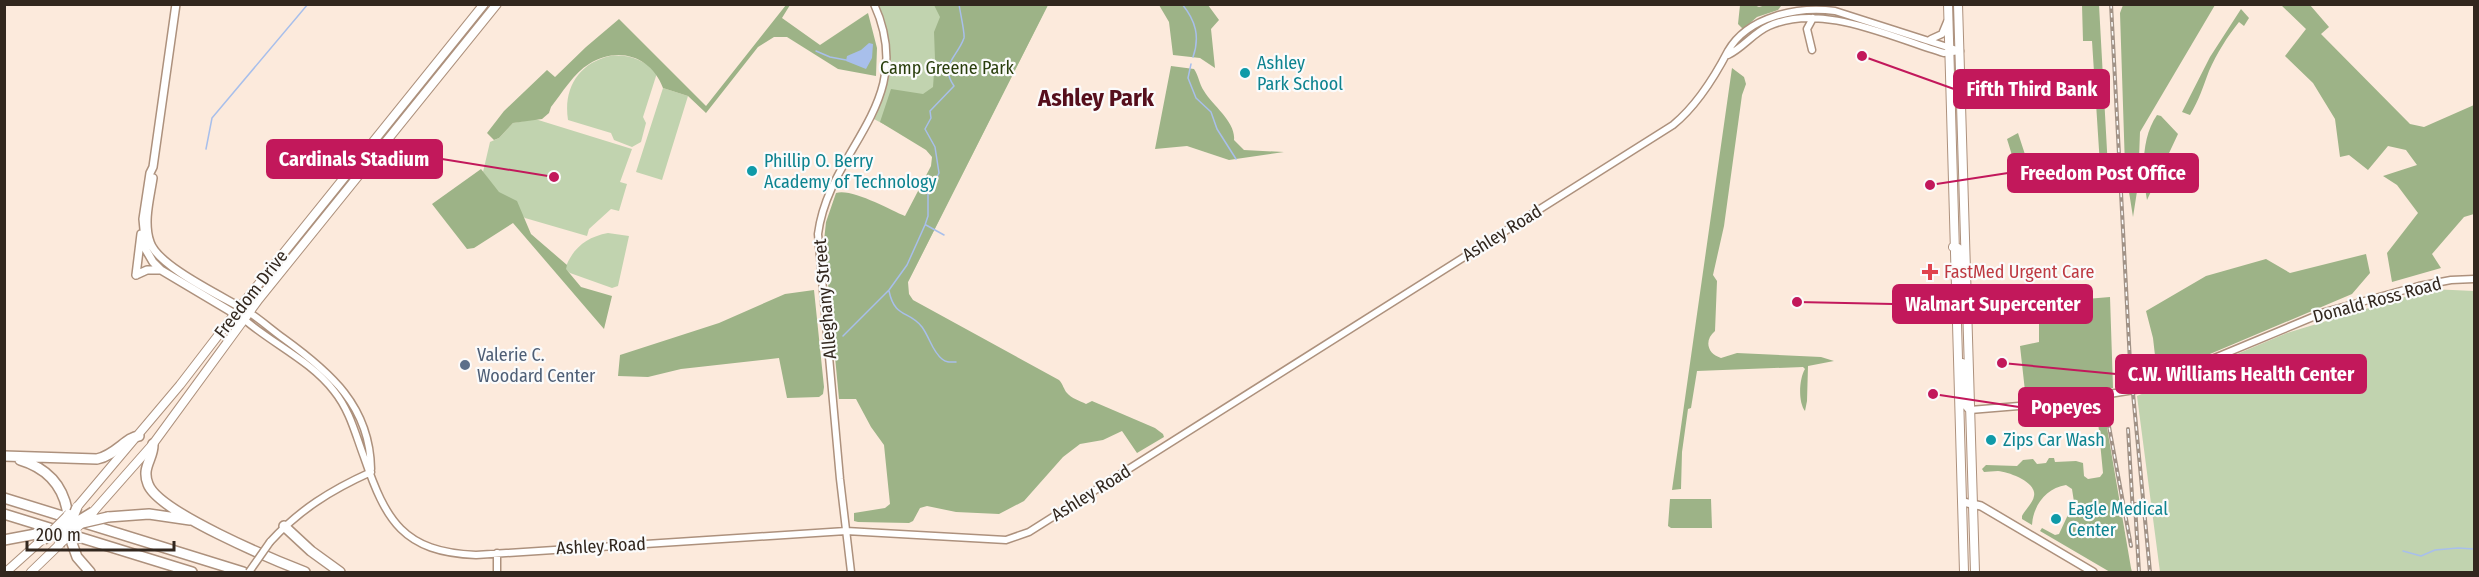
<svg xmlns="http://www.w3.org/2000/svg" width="2479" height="577" viewBox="0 0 2479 577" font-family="'Fira Sans Condensed',sans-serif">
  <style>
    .green { fill: #c1d3af }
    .forest { fill: #9db387 }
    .water { fill: #a8bfeb }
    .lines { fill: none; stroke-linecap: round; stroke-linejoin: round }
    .stream { stroke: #a8bfeb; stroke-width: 1.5 }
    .tertiary-casing { stroke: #ad917d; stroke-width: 9 }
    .secondary-casing { stroke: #ad917d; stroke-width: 10 }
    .primary-casing { stroke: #ad917d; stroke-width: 10 }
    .motorway-casing { stroke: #ad917d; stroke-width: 12 }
    .tertiary { stroke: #fff; stroke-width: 6 }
    .secondary { stroke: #fff; stroke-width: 7 }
    .primary { stroke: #fff; stroke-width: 8 }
    .motorway { stroke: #fff; stroke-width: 9 }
    .rail-casing { stroke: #a19286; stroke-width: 4 }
    .rail { stroke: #fbfbfb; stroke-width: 1.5; stroke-dasharray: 4.5; stroke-linecap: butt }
    .tertiary-bridge-casing { stroke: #ad917d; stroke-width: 9; stroke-linecap: butt }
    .primary-bridge-casing { stroke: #ad917d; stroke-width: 10; stroke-linecap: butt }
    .motorway-bridge-casing { stroke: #ad917d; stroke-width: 12; stroke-linecap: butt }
    .tertiary-bridge { stroke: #fff; stroke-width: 6 }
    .primary-bridge { stroke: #fff; stroke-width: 8 }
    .motorway-bridge { stroke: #fff; stroke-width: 9 }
    .culture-dot { fill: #0f9aa8; stroke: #fbfbfb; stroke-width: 2 }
    .health-dot { fill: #e0444e; stroke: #fbfbfb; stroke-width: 2 }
    .service-dot { fill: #5c6f8a; stroke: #fbfbfb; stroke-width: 2 }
    .labels { text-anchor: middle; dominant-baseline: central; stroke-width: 4.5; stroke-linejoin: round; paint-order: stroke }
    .culture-label { font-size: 18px; fill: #0d838f; stroke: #fbfbfb; text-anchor: start }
    .park-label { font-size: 18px; fill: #293e0c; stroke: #fbfbfb }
    .street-label { font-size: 18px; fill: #32271e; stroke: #fbfbfb }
    .health-label { font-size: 18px; fill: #be3a42; stroke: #fbfbfb; text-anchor: start }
    .service-label { font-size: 18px; fill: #4e5e75; stroke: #fbfbfb; text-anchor: start }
    .district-label { font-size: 24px; font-weight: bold; fill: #550f1c; stroke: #fbfbfb }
    .leader { fill: none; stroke: #c2185b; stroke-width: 2 }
    .callout-dot { fill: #c2185b; stroke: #fbfbfb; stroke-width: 2 }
    .callout { fill: #c2185b; stroke: #c2185b; stroke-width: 2 }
    .callout-label { font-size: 20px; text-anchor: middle; font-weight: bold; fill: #fff }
  </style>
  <rect width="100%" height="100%" fill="#fceadc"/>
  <path class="green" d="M875,5h173l-143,283 34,-135 -67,-35 15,-62z
    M610,56c19,-2 34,4 47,17l-14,44 3,6 -5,19 -9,5 -18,-7 -3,-7 -43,-13c-5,-32 11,-57 42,-64z
    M663,88l25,8 -26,84 -26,-8z
    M535,119l97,30 -12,33 7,2 -8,27 -8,-2 -22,20 -2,7 -62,-18 -22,-19 -20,-27 7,-30 9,-4 14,-15z
    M608,233l21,3 -11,50 -6,2 -42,-15 -5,-4c7,-20 21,-32 43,-36z
    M2431,289l43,2v281h-314l-23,-176 150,-63z"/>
  <path class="forest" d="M786,5h4l-8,13 38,27 48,-32 9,35 -1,28 -38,-7 -51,-32h-13l-16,10 -52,66 -18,-17 -25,-8c-12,-32 -45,-42 -74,-24 -15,9 -27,29 -38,43l-2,6 -7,6 -29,4 -14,15 -5,2 -7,-7 17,-22 43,-41 8,7 31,-30 33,-28 87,87z
    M934,5h114l-140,277 1,12 4,6 146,80c4,4 5,10 8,13 4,5 13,8 19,11l6,-3 63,27 8,6 1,3 -27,16 -15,-22 -19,9 -23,4 -17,13 -39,44 -25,13 -43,-2 -29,-6 -7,2 -7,13 -4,2 -51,-1 -4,-1v-8l31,-5 5,-4 -6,-59 -13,-18 -15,-28h-17l-15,-158 2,-19 10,-29c16,-5 54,17 69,23l26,-50 1,-9 -6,-7 -46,-28 11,-33 32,5 10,-7 2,-28 -1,-27 6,-15z
    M1159,5h49l11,15 -8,9 4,39 -15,-10 -27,-3 -4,-33z
    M1740,5h14l5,2 10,-3 12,2 -3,4 -21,7 -14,12 -5,-5z
    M2082,5h17l10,182c-13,3 -32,3 -43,-2l35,-4 -9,-140h-9z
    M2123,5h92l-75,127 -2,53 -5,32 -8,-50 -5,-154z
    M2281,5h29l19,22 -8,7 89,90 14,3 50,-22v109l-10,3 -32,37 9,14 -49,14 -5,-29 31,-40 -21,-28 -14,-9 34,-11 -11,-15 -18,-4 -20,24 -19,-15 -9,2 -5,-38 -22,-36 -28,-27 21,-27z
    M2241,9l8,9 -5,8 -5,-4c-12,15 -22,31 -30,49 -6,16 -10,29 -19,44l-8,-3 28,-55z
    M1171,66l23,3c5,7 5,15 10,22 9,15 32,31 30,49l10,10 40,2 -55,8 -42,-14 -32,3z
    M1732,68l12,9 2,7 -4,11 -18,131 -11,49 4,6 -2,50c-11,9 -8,23 6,27l16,-5 84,4 13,4 -26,5 -1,35 -2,10c-7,-9 -6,-32 0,-42l-2,-2 -106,4 -6,37 -3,1 -6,43 -1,37 -9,1z
    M2157,115l4,1 17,18 -31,66c-5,-27 -6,-62 10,-85z
    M2018,133l18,55 -13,3 -16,-52z
    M481,169l18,23 18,9 14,33 36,31 -1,4 15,18 31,9 -8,33 -91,-106 -39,25 -7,1 -35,-45z
    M2366,254l4,19 -18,21 -187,79h-8l-4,-35 -7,-27 60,-35 60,-17 24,14z
    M814,290l10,97 -1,7 -4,3 -32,1 -8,-40 -98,11 -33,8 -30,-1 2,-21 99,-32 66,-29z
    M2110,297l3,91 -87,12 -6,-54 19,-4v-39z
    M2103,404l28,164 1,4h-22l-70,-41 2,-3 13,7 4,-1 15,-32 -2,-13 -6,-4c-20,3 -33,21 -34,40l-10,-6v-3c3,-6 11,-13 12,-20 3,-14 -25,-24 -36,-25 -5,0 -10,1 -14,1l-2,-3 4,-4 31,1 6,-6 10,-1 4,5 9,-1 3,-5h5l1,4 21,-1 7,2 1,13 4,3 12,-2 3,-4 -6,-62h-37v-2z
    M1670,499h41l1,29h-41l-3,-2z"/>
  <path class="water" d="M869,43l4,1 -1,14 -6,11 -20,-8 1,-5 14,-6z"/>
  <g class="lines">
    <path class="stream" d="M1182,4c14,17 18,33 11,53
      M816,51l14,6 16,3
      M1191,64l-3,14 8,20 15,14 6,17 19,30
      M206,149l6,-31 96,-114
      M926,225l18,10
      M889,291c6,28 20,19 33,36 8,11 10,24 20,32 5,4 8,3 14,3
      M843,336l46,-46 18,-25 18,-40 3,-9v-22l11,-21 -4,-26 -10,-18 6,-11 -1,-7 24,-25c-15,-22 3,-28 10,-48 1,-5 -4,-26 -5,-34
      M2403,551l18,5 14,-6 23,-2 16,1"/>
    <defs>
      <path id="tertiary" d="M1931,39l11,-5 5,-12
        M1812,50l-5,-21 6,-11
        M1728,55c15,-7 25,-22 41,-29 53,-24 123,12 175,27l16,-2
        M250,313c12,8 22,17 33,25 47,34 87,68 88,131
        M245,320c28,24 66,41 89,71 16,20 21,42 30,66 22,64 39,95 112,98l370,-24 160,9 23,-8 644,-407c22,-18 42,-49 55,-74 20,-35 71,-45 107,-40l125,40
        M1970,410l84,-7 86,-14 185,-77 94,-26 32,-6 23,-1
        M270,542c29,-32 61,-52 101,-70
        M497,553v19
        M851,572l-11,-93 -22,-245c11,-86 101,-131 56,-230"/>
      <path id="secondary" d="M176,4l-23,163 -3,6 -7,46 3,31 7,12 8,8 84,50
        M153,178c-3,20 -10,44 -3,64 8,25 76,56 100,71
        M136,275l5,-41
        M136,275l11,-5h14
        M1963,502l18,4 112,66"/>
      <path id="primary" d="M1948,4l16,568
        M1958,4l17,568
        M1953,247l5,1 2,4 3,60
        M1962,363l3,41 5,6
        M77,507l103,-122 60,-78 244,-303
        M93,512l60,-68 106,-145 238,-295
        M6,572l39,-35
        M31,572l28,-27"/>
      <path id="motorway" d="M153,444c1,14 -12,23 -5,40 10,28 126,76 157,88
        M4,456l93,3c19,-4 29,-22 42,-23
        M20,460c27,8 44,26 48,55
        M4,498l239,74
        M4,514l188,58
        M108,517l41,-3 41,6
        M284,526l27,25 29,21
        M69,535l8,22 13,15
        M4,540l48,-9"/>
    </defs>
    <use href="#tertiary" class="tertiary-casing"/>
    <use href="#secondary" class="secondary-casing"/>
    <use href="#primary" class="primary-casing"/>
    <use href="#motorway" class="motorway-casing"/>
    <use href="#tertiary" class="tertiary"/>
    <use href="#secondary" class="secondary"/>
    <use href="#primary" class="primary"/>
    <use href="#motorway" class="motorway"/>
    <defs>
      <path id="rail" d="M2111,4l19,358 20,210
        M2106,410l25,136
        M2128,429l5,84
        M2135,504l4,68"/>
    </defs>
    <use href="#rail" class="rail-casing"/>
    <use href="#rail" class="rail"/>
    <defs>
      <path id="tertiary-bridge" d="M249,572l21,-30"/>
      <path id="primary-bridge" d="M52,531l17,-17
        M62,542l22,-21"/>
      <path id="motorway-bridge" d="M82,523l26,-6
        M70,524l7,-17
        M70,526l23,-14
        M63,528l5,-1v-12
        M43,540l8,-6 17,-6
        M59,545l9,-17"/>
    </defs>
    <use href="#tertiary-bridge" class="tertiary-bridge-casing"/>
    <use href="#primary-bridge" class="primary-bridge-casing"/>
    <use href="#motorway-bridge" class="motorway-bridge-casing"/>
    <use href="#tertiary-bridge" class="tertiary-bridge"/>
    <use href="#primary-bridge" class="primary-bridge"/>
    <use href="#motorway-bridge" class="motorway-bridge"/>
  </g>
  <g class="culture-dot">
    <circle cx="1245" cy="73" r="6"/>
    <circle cx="752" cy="171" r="6"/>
    <circle cx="1991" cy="440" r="6"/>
    <circle cx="2056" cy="519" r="6"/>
  </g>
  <path class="health-dot" d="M1927 263h6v6h6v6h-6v6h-6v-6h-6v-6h6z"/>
  <circle class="service-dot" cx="465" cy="365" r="6"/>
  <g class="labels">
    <g class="culture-label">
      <text x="1257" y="63">Ashley<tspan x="1257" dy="21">Park School</tspan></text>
      <text x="764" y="161">Phillip O. Berry<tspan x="764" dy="21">Academy of Technology</tspan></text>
      <text x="2003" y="440">Zips Car Wash</text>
      <text x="2068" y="509">Eagle Medical<tspan x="2068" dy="21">Center</tspan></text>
    </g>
    <g class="park-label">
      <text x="947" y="68">Camp Greene Park</text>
    </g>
    <g class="street-label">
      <text transform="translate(1502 233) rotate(-32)">Ashley Road</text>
      <text transform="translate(251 294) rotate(-52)">Freedom Drive</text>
      <text transform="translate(825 299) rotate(-95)">Alleghany Street</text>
      <text transform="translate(2377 300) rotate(-15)">Donald Ross Road</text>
      <text transform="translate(1091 493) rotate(-32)">Ashley Road</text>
      <text transform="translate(601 546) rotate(-3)">Ashley Road</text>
    </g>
    <g class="health-label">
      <text x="1944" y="272">FastMed Urgent Care</text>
    </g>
    <g class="service-label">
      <text x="477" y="355">Valerie C.<tspan x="477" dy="21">Woodard Center</tspan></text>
    </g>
    <g class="district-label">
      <text x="1096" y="98">Ashley Park</text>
    </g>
  </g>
  <path class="leader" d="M1862 56L1954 89M554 177L442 159M1930 185L2008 173M1797 302L1893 304M2002 363L2116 374M1933 394L2019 407"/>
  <g class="callout-dot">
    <circle cx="1862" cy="56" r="6"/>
    <circle cx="554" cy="177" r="6"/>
    <circle cx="1930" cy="185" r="6"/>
    <circle cx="1797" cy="302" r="6"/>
    <circle cx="2002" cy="363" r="6"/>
    <circle cx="1933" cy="394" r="6"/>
  </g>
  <g class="callout">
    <rect x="1954" y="70" width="155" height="38" rx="6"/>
    <rect x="267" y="140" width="175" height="38" rx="6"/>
    <rect x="2008" y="154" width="190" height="38" rx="6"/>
    <rect x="1893" y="285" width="199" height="38" rx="6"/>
    <rect x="2116" y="355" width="250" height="38" rx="6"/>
    <rect x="2019" y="388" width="94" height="38" rx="6"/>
  </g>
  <g class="callout-label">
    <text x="2032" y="96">Fifth Third Bank</text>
    <text x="354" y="166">Cardinals Stadium</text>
    <text x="2103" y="180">Freedom Post Office</text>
    <text x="1993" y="311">Walmart Supercenter</text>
    <text x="2241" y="381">C.W. Williams Health Center</text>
    <text x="2066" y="414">Popeyes</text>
  </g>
  <rect width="2479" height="577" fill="none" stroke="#32271e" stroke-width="12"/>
  <path d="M27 541v9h147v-9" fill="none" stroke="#32271e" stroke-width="3"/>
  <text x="36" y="541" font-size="18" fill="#32271e" stroke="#fbfbfb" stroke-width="4.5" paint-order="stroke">200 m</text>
</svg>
